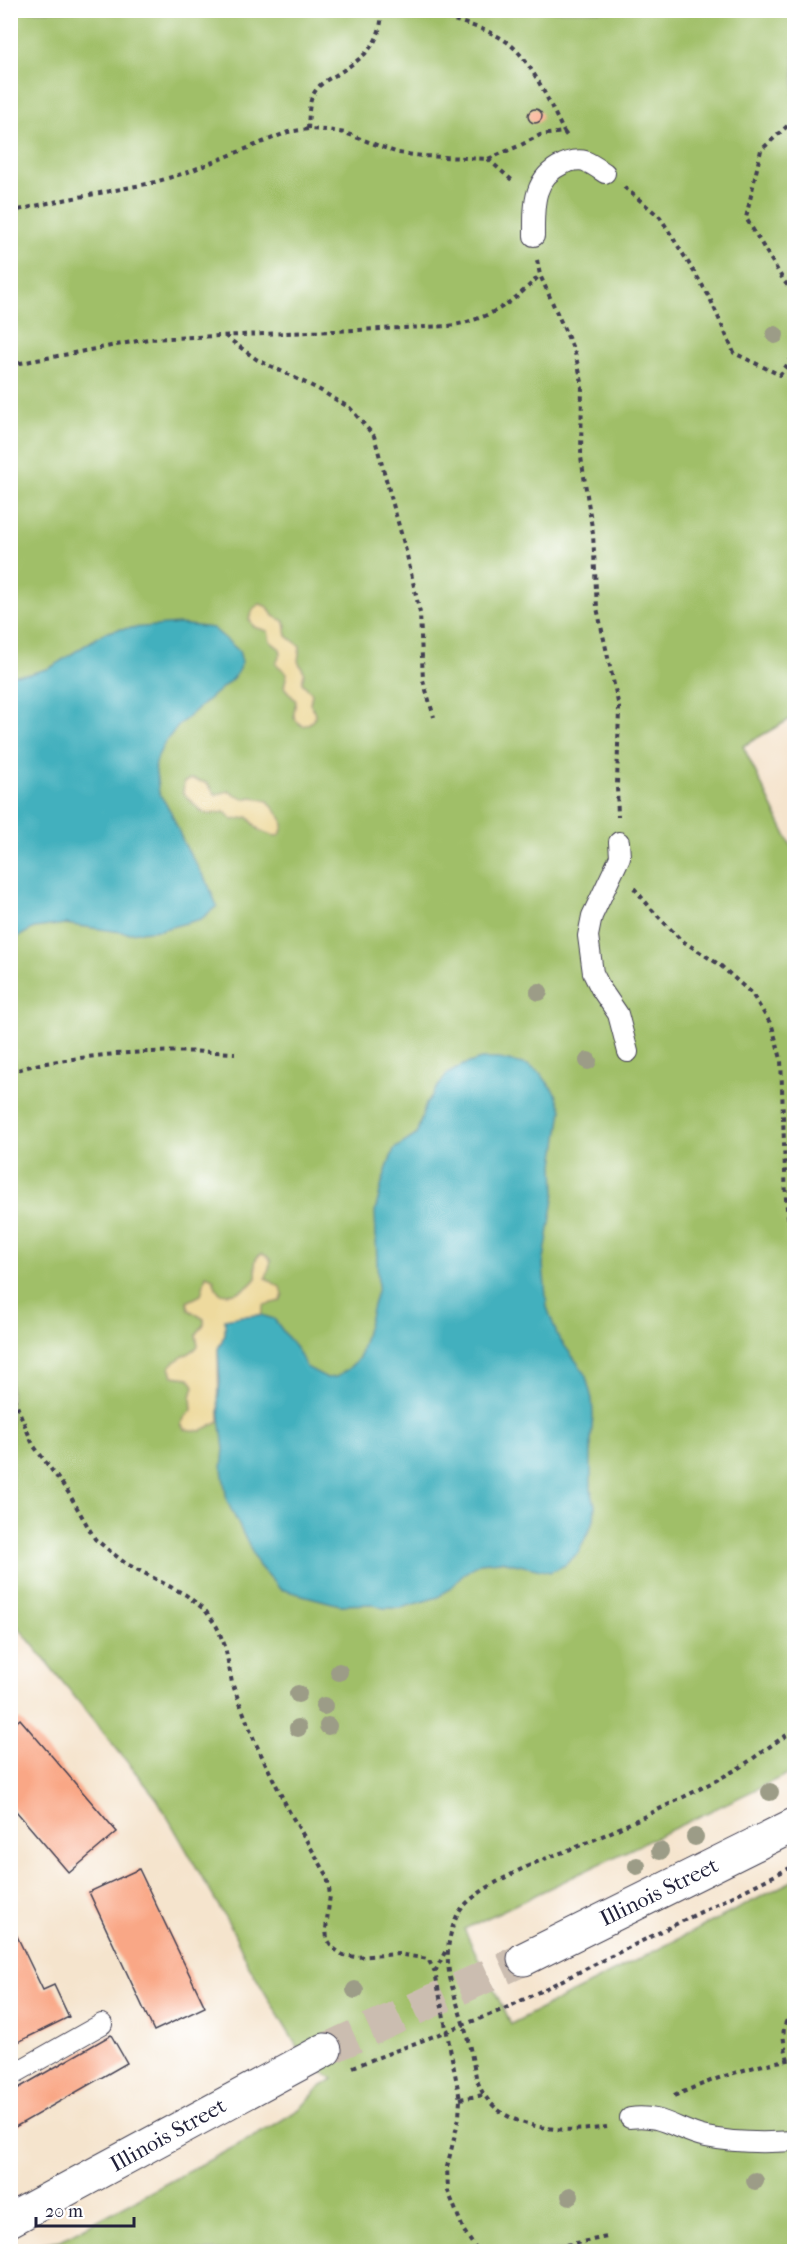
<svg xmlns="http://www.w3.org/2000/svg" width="805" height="2262" viewBox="0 0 805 2262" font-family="'IM FELL French Canon',serif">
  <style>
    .green { fill: #a0bf67; stroke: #617051; stroke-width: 1.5 }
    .sand { fill: #eeda9e; stroke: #887e6c; stroke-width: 1.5 }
    .water { fill: #42b0be; stroke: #32697c; stroke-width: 1.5 }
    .building { fill: #f9a786 }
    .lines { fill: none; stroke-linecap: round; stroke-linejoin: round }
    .minor-tunnel { stroke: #cbbdb0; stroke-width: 33; stroke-dasharray: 33 16; stroke-linecap: butt }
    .service-casing { stroke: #423f51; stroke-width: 22 }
    .minor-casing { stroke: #423f51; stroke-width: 35 }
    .path { stroke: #423f51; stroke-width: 4; stroke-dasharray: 4.5 4.5; stroke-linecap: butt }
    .service { stroke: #fff; stroke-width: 20 }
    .minor { stroke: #fff; stroke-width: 33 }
    .tree { fill: #9c9c87 }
    .labels { text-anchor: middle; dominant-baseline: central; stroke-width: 6; stroke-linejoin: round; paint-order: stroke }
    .street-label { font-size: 22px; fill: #22223b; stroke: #fff }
  </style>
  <rect width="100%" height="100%" fill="#fff"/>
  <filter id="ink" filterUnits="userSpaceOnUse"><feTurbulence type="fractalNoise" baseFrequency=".0167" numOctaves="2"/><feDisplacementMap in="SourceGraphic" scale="12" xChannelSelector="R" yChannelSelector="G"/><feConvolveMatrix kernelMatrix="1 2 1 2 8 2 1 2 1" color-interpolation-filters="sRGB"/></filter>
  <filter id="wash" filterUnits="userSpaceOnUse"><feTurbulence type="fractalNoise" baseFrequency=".008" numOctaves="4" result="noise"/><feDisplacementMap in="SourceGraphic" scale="24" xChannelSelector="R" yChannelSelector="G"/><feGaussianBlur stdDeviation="1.35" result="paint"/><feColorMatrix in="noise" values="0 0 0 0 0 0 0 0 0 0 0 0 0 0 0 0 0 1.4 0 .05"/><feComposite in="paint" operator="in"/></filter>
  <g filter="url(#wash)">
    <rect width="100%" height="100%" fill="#f5e4cd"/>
    <path class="green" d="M11,11h783v706l-51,29 51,106v919l-330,158 47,95 283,-144v371h-768l17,-8 18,-3 210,-113 30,-19 18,-20 14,-9 -28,-19 -56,-94 -16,-35 -76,-132 -146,-181z"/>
    <path class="sand" d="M260,604l8,3 5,9c16,7 11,3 14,20l13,10 -2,15 6,11 -2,11 10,10 -2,11c9,11 5,18 -7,22 -13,-7 -9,-12 -7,-25l-12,-14 3,-14 -11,-9 5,-11 -1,-4 -10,-8 -2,-10 -14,-4 -5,-8 5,-11z
      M191,779l16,4 9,12 12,-4 16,8 8,-2 16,4 14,18 1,7 -3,9 -5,1 -15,-5 -12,-14 -15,3 -8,-8 -16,2 -7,-2 -19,-19 1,-11z
      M262,1254l5,2 4,5 -5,17 15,10 2,6 -3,7 -16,4 -3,10 -19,1 -16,11 -1,7 -7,15 1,72 -18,10 -17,-2 -3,-5 4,-7 7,-7 -1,-13 3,-11 -5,-8 -16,-2 -3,-9c7,-11 20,-11 28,-21l-2,-11 8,-11v-5l-15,-9 -2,-8 14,-7 5,-20 7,3 3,10 4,5c16,3 27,-3 36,-15 2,-10 -6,-19 6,-24z"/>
    <path class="water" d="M179,624l34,4 26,23 3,11 -5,11 -6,7 -51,44 -15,18 -7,14 -3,11 4,26 12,19 13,32 24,40 9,22 -16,13 -41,11 -32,3 -63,-9 -31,4 -23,13v-266l18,-1 21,-6 54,-35 16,-4z
      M481,1059h18l29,6 13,9 15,20 6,16 -8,55 1,28 -12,72 4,42 11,30 27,36 7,26 1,16 -2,25v49l4,16 -1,15 -16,33 -13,12 -15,7 -49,-11 -21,2 -18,12 -8,10 -16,12 -37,11h-18l-11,-4 -32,1 -60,-16 -21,-23 -32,-65 -5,-32 2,-20 -6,-48 2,-19 -2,-33 7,-15v-15l17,-3 19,-1 13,4 24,32 8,16 21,11 9,-1 12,-8 11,-11 19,-71 -3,-75 8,-33 11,-30 22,-14 10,-31 20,-29 17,-10z"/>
    <g id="blocks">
      <path class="building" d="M528 116a7 7 0 1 1 14 0a7 7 0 1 1-14 0Z
        M20,1719l97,113 -48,41 -59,-69v-76z
        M139,1869l66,138 -51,24 -65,-139z
        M15,1932l28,58 11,-5 15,32 -53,26 -6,-11v-98z
        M111,2035l16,28 -117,67v-37z"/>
    </g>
  </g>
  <g filter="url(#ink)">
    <use href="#blocks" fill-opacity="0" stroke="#423f51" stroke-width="1.5"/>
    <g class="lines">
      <path class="minor-tunnel" d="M325,2050l199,-91"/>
      <defs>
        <path id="service" d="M534,236c0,-29 -2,-58 29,-72 6,-3 16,-5 22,-3 7,3 14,8 20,12
          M619,842l1,15 -28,59 -4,20 5,37 8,16 17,25 10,38
          M10,2076l92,-52
          M630,2118c31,-5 48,13 76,19 29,6 59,6 88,4"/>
        <path id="minor" d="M524,1959l270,-134
          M10,2220l315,-170"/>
      </defs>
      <use href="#service" class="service-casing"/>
      <use href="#minor" class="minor-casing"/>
      <path class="path" d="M420,10c26,9 65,16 87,32 25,18 43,63 57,90
        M794,120l-33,30 -15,68 38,63 10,12
        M308,129c1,-12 0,-26 6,-36 5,-9 14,-14 22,-18 28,-18 45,-29 46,-65
        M488,159l26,23
        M624,187l36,30 49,79 25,57 46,22 14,-20
        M10,212l38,-9 104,-20 36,-11 100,-40 20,-3 19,1 18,3 53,20 24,3 66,3 33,-14 19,-10 24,-3 3,4
        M537,260l3,15 35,78 7,29 -1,75 12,77 4,74 22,99 -2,79 1,31
        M225,336l31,23 62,30 32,19 24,28 32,115 14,62 3,67 11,37
        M10,365l138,-26 301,-13c40,-7 63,-22 91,-51
        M634,888l19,23 28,29 39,25 32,29 20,32 9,33 5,141 5,41 3,10
        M10,1073c21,-9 42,-11 63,-14 54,-8 108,-9 162,-6
        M10,1389l23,56 35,47 27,47 30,24 61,32 19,15 12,17 8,19 7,37 23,59 35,71 37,62 3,20 -4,34 1,10 6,9 10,7 13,2 42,-3 30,5 7,13 25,127 -1,19 -12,49 1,24 16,40 14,21
        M435,1972l12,-24
        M788,2060c-4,-17 -10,-36 6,-47
        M353,2067l149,-57 292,-144
        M674,2096c38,-17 79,-31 120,-37
        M460,2099l24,-4
        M607,2127c-44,7 -117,4 -131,-51 -4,-17 -7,-36 -13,-53 -11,-38 -24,-64 -7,-105 8,-20 42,-37 60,-46 24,-13 50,-20 75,-31 47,-21 94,-44 139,-68 22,-12 42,-30 64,-42
        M531,2252l76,-15"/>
      <use href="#service" class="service"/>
      <use href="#minor" class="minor"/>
    </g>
    <g class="tree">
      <circle cx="775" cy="335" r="9"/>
      <circle cx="539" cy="992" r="9"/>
      <circle cx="588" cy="1061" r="9"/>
      <circle cx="339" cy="1672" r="9"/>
      <circle cx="298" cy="1694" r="9"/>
      <circle cx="324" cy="1706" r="9"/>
      <circle cx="328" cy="1726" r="9"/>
      <circle cx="298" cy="1728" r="9"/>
      <circle cx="770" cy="1792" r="9"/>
      <circle cx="695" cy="1837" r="9"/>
      <circle cx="660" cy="1851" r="9"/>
      <circle cx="637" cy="1866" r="9"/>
      <circle cx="355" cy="1990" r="9"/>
      <circle cx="755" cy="2181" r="9"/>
      <circle cx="570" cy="2196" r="9"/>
    </g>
  </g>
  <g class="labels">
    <g class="street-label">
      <text transform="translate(659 1892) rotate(-26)">Illinois Street</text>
      <text transform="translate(168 2135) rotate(-29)">Illinois Street</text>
    </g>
  </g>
  <rect width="805" height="2262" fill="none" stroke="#fff" stroke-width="36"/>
  <path d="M36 2217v9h98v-9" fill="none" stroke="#22223b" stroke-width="3"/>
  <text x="45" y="2217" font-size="18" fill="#22223b" stroke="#ffffff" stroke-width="4.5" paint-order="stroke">20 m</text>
</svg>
